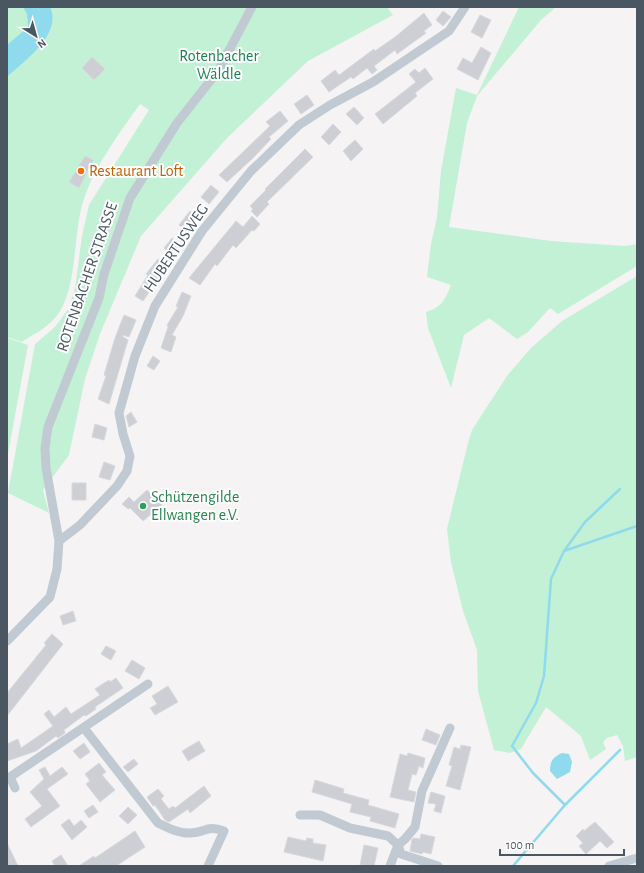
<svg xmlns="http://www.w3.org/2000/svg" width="644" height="873" viewBox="0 0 644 873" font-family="'Alegreya Sans',sans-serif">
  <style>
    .green { fill: #c3f1d5 }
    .water { fill: #90daee }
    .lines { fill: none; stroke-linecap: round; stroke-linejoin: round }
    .stream { stroke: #90daee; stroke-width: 2.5 }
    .building { fill: #cdcfd5; stroke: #d7d9de }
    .minor { stroke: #c1cad2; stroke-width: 9 }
    .food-dot { fill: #e8710a; stroke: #fff; stroke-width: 1.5 }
    .leisure-dot { fill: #2e9e5b; stroke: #fff; stroke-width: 1.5 }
    .labels { text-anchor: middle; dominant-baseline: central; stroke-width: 4; stroke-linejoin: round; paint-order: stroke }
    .park-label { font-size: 16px; fill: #17864f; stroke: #fff }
    .food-label { font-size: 16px; fill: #c56008; stroke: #fff; text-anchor: start }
    .street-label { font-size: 16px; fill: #4a5661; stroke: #fff }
    .leisure-label { font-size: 16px; fill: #27864d; stroke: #fff; text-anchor: start }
  </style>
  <rect width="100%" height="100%" fill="#f5f3f3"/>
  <path class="green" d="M7,7h380l6,8 -85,46 -81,77 -86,98 -41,98 -15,45 -16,76 -26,35 6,23 -41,-20 27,-149 20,-17 14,-19 6,-20 7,-52 7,-31 60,-95 -9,-6c-19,27 -42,57 -54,89 -15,36 -6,99 -32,126 -9,10 -21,16 -33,23l-14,-5z
    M519,7h37l-15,13 -64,76 -10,27 -18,104 102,14 74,5 12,-2v22l-79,48 -8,-6 -22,24 -11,7 -28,-21 -25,17 -13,53 -23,-60 -2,-16c16,-5 19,-12 25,-27l-24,-8 4,-33 6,-27 4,-46 15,-83 21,7z
    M637,276v481l-12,4 -2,-15 -6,-11 -10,3 -4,4 3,7 -16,11 -9,-24 -35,-29 -25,42 -11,4 -16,-3 -16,-59 -1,-41 -14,-39 -12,-49 -4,-33 21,-86 4,-13 35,-54 24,-28 31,-27z
    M7,338l21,7 -21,114z"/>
  <path class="water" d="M23,7h27c13,27 -26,54 -43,70v-32l21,-18 -1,-13z
    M562,753l7,1 3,8 -2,10 -13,7 -7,-8c0,-10 3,-14 12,-18z"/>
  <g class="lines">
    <path class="stream" d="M564,551l73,-25
      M565,805l-32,-32 -21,-27 24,-43 8,-27 7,-97 13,-28 21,-29 35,-33
      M513,866l52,-61 55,-55"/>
  </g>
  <path class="building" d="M443,11l8,6 -8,9 -7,-6z
    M424,13l8,12 -8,6 2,2 -29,21 -2,-4 -13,10 -8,6 3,4 -5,4 -5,-6 -14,11 -2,-2 -22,15 -8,-11 14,-11 4,5 35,-26 1,2 20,-14z
    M480,15l11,5 -9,18 -11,-6z
    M481,47l10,6 -13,27 -21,-11 6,-11 9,5z
    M92,57l13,12 -11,11 -12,-12z
    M425,68l8,11 -18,14 2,3 -34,28 -8,-10 41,-32 -7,-8 6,-5 4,4z
    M307,95l7,10 -13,9 -7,-10z
    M354,107l10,11 -7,7 -11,-11z
    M280,111l8,10 -19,16 2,2 -17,18 -27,25 -8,-7 51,-49 -4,-4z
    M333,124l8,8 -12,13 -8,-8z
    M355,140l8,9 -12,12 -8,-10z
    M305,149l8,8 -46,45 2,2 -12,13 -6,-6 2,-2 -3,-3 16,-16 -1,-1z
    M85,156l8,4 -14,28 -10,-6z
    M211,185l8,7 -10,12 -8,-7z
    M190,211l9,6 -11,15 -9,-7z
    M252,216l8,8 -6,7 -2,-1 -16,18 -3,-3 -16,21 -2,-2 -15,21 -11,-7 47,-57 7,6z
    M172,238l8,6 -8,10 -8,-6z
    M158,259l9,7 -17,21 2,1 -9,13 -8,-5 13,-21 -2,-1z
    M182,292l9,4 -8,20 -11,19 4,2 -5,15 -10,-4 7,-21 -1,-2 11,-18 -2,-1z
    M124,315l12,5 -7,17 -6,-2 -1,1 6,4 -19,64 -11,-5 8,-23 -2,-1 11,-37z
    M153,356l7,5 -6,9 -7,-4z
    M131,412l6,10 -8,5 -3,-11z
    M95,424l12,4 -3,12 -12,-3z
    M104,462l11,4 -5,14 -11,-3z
    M72,483h14v17h-14z
    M147,490l15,15 -19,16 -13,-13 -2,1 -6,-5 7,-7 5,5z
    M73,611l3,10 -13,4 -3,-9z
    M52,634l11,10 -56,72v-23l39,-48 -2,-2z
    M106,646l10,5 -5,9 -10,-6z
    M132,660l13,8 -6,11 -14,-8z
    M116,678l7,10 -28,19 1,2 -10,7 -2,-1 -20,15 1,3 -7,5 -2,-2 -20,15 -29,10v-17l11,-5 3,9 32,-22 -9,-12 5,-4 5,7 12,-10 5,7 29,-19 -5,-6 14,-9 1,2z
    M168,686l10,16 -23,13 -5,-7 7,-4 -5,-8z
    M426,729l14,6 -4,10 -14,-5z
    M199,741l6,10 -17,10 -6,-10z
    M84,743l6,9 -10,7 -7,-8z
    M461,745l10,2 -11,43 -14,-4 6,-20 -3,-1 5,-18 6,2z
    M408,753l17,5 -2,10 -4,-2 -3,9 -4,-1 -4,16 8,2 -2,10 -24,-5 10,-43 7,2z
    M134,759l4,5 -10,8 -5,-5z
    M99,763l7,9 -4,3 13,15 -15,12 -14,-18 4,-3 -5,-7z
    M45,767l5,9 12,-9 6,7 -21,15 13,17 -29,21 -6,-8 17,-13 -12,-14 14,-13 -5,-9z
    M315,780l29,9 -1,4 26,7 -1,5 31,9 -4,14 -25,-7 1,-4 -21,-5 2,-8 -40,-12z
    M204,786l7,10 -21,17 -2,-4 -19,13 -4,-2 -10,-15 -2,1 -6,-9 11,-8 6,7 -3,3 8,10 4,-3 2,2z
    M431,792l14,4 -4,17 -7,-2 2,-7 -8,-1z
    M93,805l5,7 -9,6 -5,-7z
    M128,807l9,8 -9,9 -9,-8z
    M69,819l5,7 7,-6 6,7 -15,13 -11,-15z
    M595,822l19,20 -7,6 -7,-7 -14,13 -7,-8 4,-3 -7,-7 7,-7 1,2z
    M135,831l10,16 -29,19h-37l15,-10 1,2z
    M421,834l14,3 -4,17 -8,-2 -1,2 -12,-3 2,-12 2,-1 6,1z
    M288,837l18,4 1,-3 6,1v4l13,2 -3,16 -39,-9z
    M7,843l11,23h-11z
    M364,845l14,3 -4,18 -14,-1z
    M61,855l7,11h-13l-3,-5z"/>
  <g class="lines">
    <path class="minor" d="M59,541l21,-16 37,-39 10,-15 3,-15 -7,-22 -4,-21 16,-57 20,-50 47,-75 49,-60 48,-46 31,-20 43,-23 76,-51 16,-24
      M7,641l43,-44 7,-28 2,-28 -13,-73 -1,-20 3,-21 51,-129 5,-24 26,-76 47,-75 41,-52 34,-64
      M84,728l74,95c10,5 22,11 33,10 15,-1 16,-8 33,-2l-16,35
      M15,788l-5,-11 138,-93
      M300,815h20l30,13 38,8 10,9 3,9 37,12
      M390,866l8,-21 7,-6 10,-12 7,-36 28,-63
      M609,866l28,-8"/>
  </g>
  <circle class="food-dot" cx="81" cy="171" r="4"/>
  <circle class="leisure-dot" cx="143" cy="506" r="4"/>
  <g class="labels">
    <g class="park-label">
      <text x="219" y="56">Rotenbacher<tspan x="219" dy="18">Wäldle</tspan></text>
    </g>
    <g class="food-label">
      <text x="89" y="171">Restaurant Loft</text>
    </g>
    <g class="street-label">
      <text transform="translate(176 248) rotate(-56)">HUBERTUSWEG</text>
      <text transform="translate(87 277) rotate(-71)">ROTENBACHER STRASSE</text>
    </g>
    <g class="leisure-label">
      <text x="151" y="497">Schützengilde<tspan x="151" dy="18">Ellwangen e.V.</tspan></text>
    </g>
  </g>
  <rect width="644" height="873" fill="none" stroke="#4a5661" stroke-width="16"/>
  <g transform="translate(36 36) rotate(143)" stroke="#ffffff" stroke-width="3" paint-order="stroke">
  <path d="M0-3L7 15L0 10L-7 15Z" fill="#4a5661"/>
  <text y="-6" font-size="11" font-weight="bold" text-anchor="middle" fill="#4a5661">N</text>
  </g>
  <path d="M500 849v6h124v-6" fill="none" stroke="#4a5661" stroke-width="2"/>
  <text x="506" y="849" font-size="12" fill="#4a5661" stroke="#ffffff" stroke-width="3" paint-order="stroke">100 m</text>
</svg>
